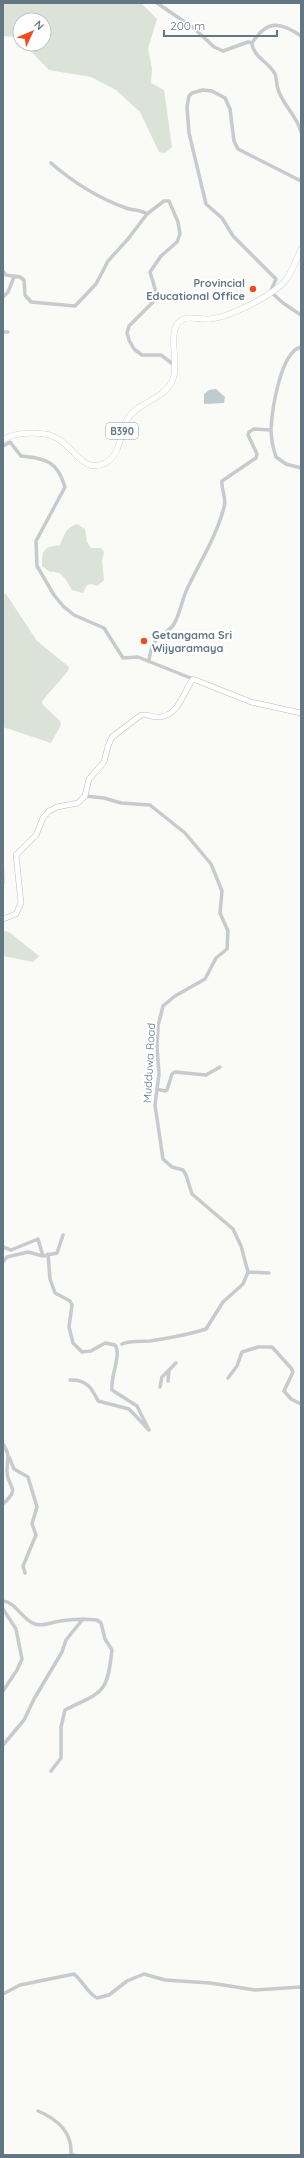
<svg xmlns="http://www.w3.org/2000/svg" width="304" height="2158" viewBox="0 0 304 2158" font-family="Quicksand,sans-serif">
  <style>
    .green { fill: #dbe2d8 }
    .water { fill: #becbcf }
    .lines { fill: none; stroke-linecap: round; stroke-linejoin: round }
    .secondary-casing { stroke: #b9bfc3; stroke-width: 6 }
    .primary-casing { stroke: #b7bdc1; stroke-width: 6 }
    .street { stroke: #c7cbcf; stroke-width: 3.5 }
    .secondary { stroke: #fff; stroke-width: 5 }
    .primary { stroke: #fff; stroke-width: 5.5 }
    .poi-dot { fill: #f04c21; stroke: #fff; stroke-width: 1.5 }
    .labels { text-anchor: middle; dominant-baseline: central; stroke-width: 4; stroke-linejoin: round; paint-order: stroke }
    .shield { fill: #fff; stroke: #919fa9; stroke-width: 1 }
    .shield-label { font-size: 10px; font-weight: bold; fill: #627684 }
    .poi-label { font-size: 11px; font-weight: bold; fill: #627684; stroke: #fff; text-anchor: end }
    .street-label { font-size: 11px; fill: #627684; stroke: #fff }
  </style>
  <rect width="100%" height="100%" fill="#fafaf7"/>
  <path class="green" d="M3,3h138l16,16 -9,29 4,21 -1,14 13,7 8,57 -7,6 -6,-1 -19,-40 -24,-22 -25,-13 -42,-7 -25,-26h20v-24h-24v20l-3,-3 -14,-1z
    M77,524l8,5 2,13 4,6h10l3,4 -2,8 2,20 -7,6 -5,-2 -5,1 -4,8 -11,-3c-6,-10 -10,-20 -22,-18l-8,-6c0,-17 2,-19 18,-21 4,-10 6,-18 17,-21z
    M6,594l31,47 32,26 -1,4 -26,30 1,4 17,16 1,4 -10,18 -48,-16v-132z
    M3,843l2,40 -2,2z
    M3,931l6,1 30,24 -6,6 -30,-6z"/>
  <path class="water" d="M216,389l9,8 -1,6 -20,1v-10l5,-4z"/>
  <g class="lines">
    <defs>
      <path id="secondary" d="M3,919l13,-5 5,-11 -5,-48 20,-20 7,-17 6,-7 8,-4 21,-4 7,-7 4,-17 15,-17 4,-16 4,-9 29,-22c7,-1 13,3 19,2 20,-3 23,-25 33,-38l58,23 50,11"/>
      <path id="primary" d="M3,440c12,-9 43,-9 55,-1 17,9 25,35 47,24 17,-8 14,-32 23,-45 11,-17 37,-18 45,-39 6,-15 -5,-43 5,-56 7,-9 22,-3 32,-4 20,-2 67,-25 78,-42 5,-8 9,-19 13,-28"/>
    </defs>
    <use href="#secondary" class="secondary-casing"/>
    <use href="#primary" class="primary-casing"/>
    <path class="street" d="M157,3l38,26 19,18 9,4 25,-9 4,1
      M301,36c-20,-14 -34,-17 -49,7 1,14 17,19 23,31 2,4 1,10 3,15 4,15 19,27 23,43
      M51,163c23,20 47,35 75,45 8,3 14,1 21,6
      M3,271l3,4 14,2 4,3 1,15 6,7 44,4 21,-22 12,-23 20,-22 19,-25 17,-13h5l9,21 2,12 -3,8 -16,14 -11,16 6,20 -1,8 -26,26 -2,7 2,7 5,9 8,6h19l13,10
      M273,292l-2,-2 5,-11 -43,-43 -11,-18 -16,-14 -17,-71 -2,-26 2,-11 3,-3 11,-3 9,1 13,7 5,11 4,32 4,8 63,32
      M272,293l11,10 18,12
      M3,297l5,-5 6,-15
      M3,332h5
      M301,347c-21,5 -29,64 -30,82 0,9 2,19 5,28l10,7 15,4
      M3,446l7,-4 11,14c25,3 36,4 44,31l-29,54 1,25 17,29 9,11 11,9 30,13 19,30 15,-1 55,22
      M149,661c3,-31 20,-23 27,-41 5,-11 7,-24 13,-35 12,-25 28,-50 35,-78 3,-9 -3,-17 -2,-26l34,-23 1,-4 -9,-19 1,-3 5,-3 17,1
      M85,796l19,2 17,5 29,2 35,28 26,31 11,27 -2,22 8,18 -1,18 -11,9 -11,21 -30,17 -12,10 -5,20 -1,21 2,27 -4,31 8,54 9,8 11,3 3,5 6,19 41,35 8,17 7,26 21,1
      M157,1089l8,2 2,-1 5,-16 3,-2 31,3 14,-8
      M3,1247l8,3 27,-11 5,17
      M48,1254l2,25 5,14 15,8 2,4 -3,22 4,16 9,9 9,-1 14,-8 10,2c7,9 -5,32 -3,45l25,16 12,24 -20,-21 -31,-8c-6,-13 -12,-22 -28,-21
      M3,1262l4,-5 21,-5 15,4 14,-3 6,-18
      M122,1344c10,-4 18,-2 28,-3 19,-3 38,-6 56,-12l17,-27 20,-18 5,-12
      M228,1378l9,-12 5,-14 16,-5h14l19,21 2,4 -9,19 7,8 10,5
      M168,1381l1,-11
      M160,1387l2,-10 14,-14
      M3,1444c8,13 4,14 4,27 0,17 15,16 -4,33
      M9,1457l5,12 14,8 9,30 -5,17 4,11 -13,31 2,7
      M3,1601c13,1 19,19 32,23 9,3 16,-2 25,-3 12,-2 25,-2 37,-1l4,3 4,16 7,11c-5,45 -9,41 -47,60l-4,17v31l-10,13
      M3,1609l13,20 6,30 -5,11 -14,21
      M3,1745l21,-25 10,-21 28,-47 4,-12 17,-21
      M3,1994l17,-9 54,-11c9,7 13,19 23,24l12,-3 18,-14 17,-7 21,6 45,3 45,7 46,-3
      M38,2111c19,8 34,20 33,42l3,2"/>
    <use href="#secondary" class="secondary"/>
    <use href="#primary" class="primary"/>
  </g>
  <g class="poi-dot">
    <circle cx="253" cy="289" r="4"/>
    <circle cx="144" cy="641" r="4"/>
  </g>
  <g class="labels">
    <rect class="shield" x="106" y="423" width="32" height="16" rx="3"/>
    <g class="shield-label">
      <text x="122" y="431">B390</text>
    </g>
    <g class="poi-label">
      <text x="245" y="283">Provincial<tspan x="245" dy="13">Educational Office</tspan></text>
      <text x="152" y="635" text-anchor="start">Getangama Sri<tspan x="152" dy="13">Wijyaramaya</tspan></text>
    </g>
    <g class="street-label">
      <text transform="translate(149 1063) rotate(-87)">Mudduwa Road</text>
    </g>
  </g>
  <rect width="304" height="2158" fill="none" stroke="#627684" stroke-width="8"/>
  <g transform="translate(32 32) rotate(46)"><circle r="19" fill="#ffffff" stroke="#c0c8ce"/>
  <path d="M0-3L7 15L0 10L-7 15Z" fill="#f04c21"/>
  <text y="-6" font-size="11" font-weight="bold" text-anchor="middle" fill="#627684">N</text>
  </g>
  <path d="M164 30v6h113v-6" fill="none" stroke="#627684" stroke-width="2"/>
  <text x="170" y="30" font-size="12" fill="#627684" stroke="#ffffff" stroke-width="3" paint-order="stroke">200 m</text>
</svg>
